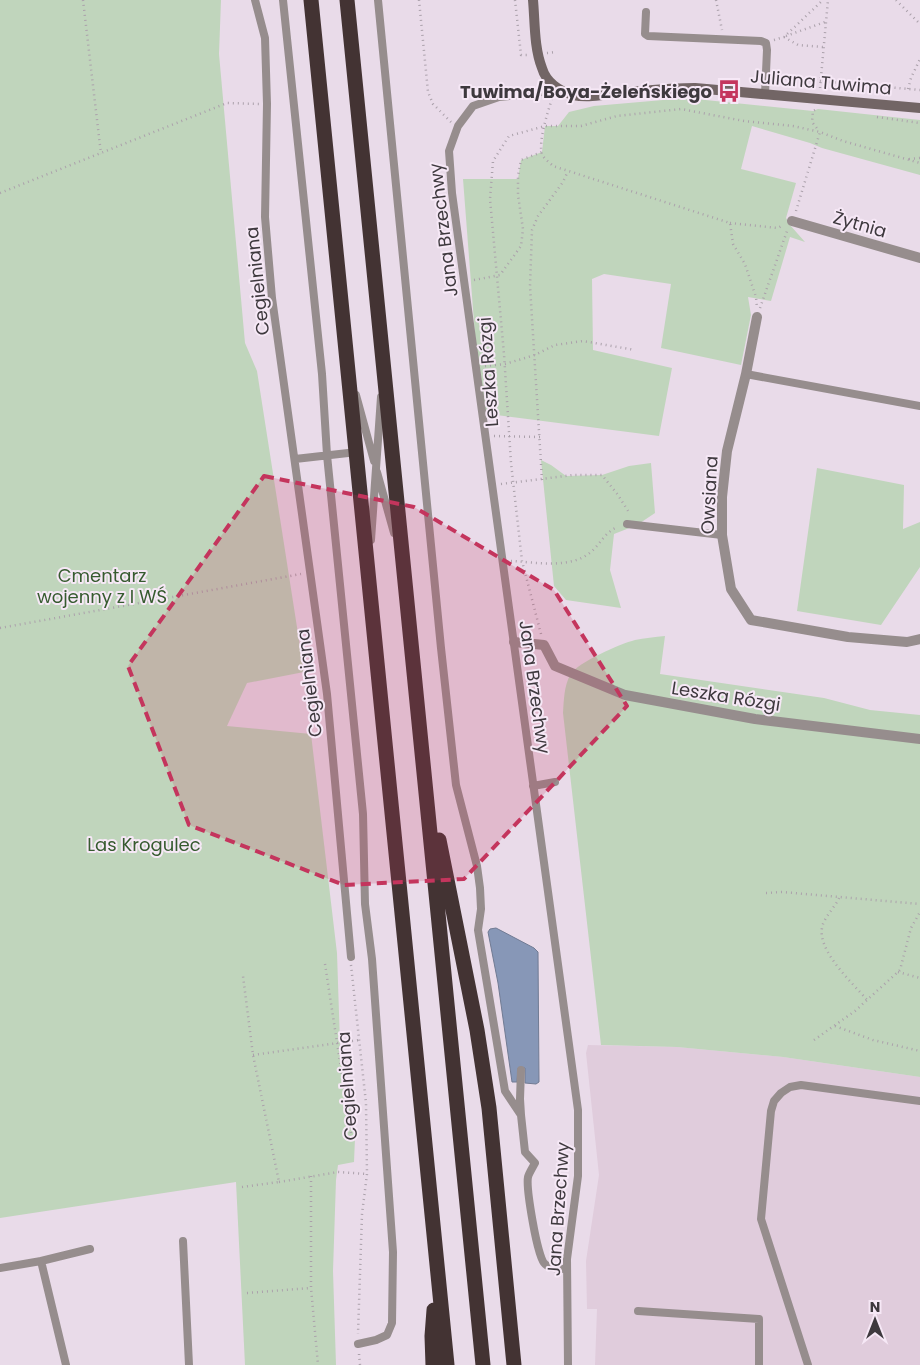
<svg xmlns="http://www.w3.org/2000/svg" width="920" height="1365" viewBox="0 0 920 1365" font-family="Poppins,sans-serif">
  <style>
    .industrial { fill: #e0ccdc }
    .green { fill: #c0d5bc }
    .water { fill: #8797b7; stroke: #717b93 }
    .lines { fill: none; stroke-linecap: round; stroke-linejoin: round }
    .path { stroke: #aba1ab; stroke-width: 2.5; stroke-dasharray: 1 4; stroke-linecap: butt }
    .lane { stroke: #968d8d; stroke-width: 8 }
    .street { stroke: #968d8d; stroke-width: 10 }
    .secondary { stroke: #726565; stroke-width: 10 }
    .highway { stroke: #433333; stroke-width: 15 }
    .marked { fill: #c4355d; fill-opacity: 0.2; stroke: #c4355d; stroke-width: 4; stroke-dasharray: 10 6; stroke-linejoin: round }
    .labels { text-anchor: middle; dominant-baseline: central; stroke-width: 4; stroke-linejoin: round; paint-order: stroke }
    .street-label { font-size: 18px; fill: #3e393e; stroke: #f6e8f6 }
    .poi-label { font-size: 18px; font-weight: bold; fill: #3e393e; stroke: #f6e8f6; text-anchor: end }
    .park-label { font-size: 18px; fill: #365b2f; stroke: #f6e8f6 }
  </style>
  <rect width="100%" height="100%" fill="#e9dbe9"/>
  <path class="industrial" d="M588,1045l89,2 106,10 137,20v288h-325l2,-56h-10l-1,-48 13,-86 -13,-122z"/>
  <path class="green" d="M0,0h221l-2,54 26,289 12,28 47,301 -57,11 -20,43 84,8 26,219 3,90 15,95 -1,24 -16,3 -2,15 -3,91 3,94h-91l-9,-183 -236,36z
    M686,98l127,13 5,-2 102,11v55l-98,-27 -12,-5 -58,-17 -11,43 55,14 -10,35 4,7 15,17 -15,-5 -19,64 -23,-4 3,18 -10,50 -80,-17 10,-64 -67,-10 -12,5 1,71 79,18 -13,68 -178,-23 -18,-234h55l3,-19 21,-8 3,-26h13l11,-14 25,-6z
    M541,460l10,5 15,11 36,-1 27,-9 22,-3 4,50 -18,12 -23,9 -4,36 11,38 -55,-8 -12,-14z
    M817,468l87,17 -1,44 17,-7v45l-39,58 -84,-14z
    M665,636l-5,38 164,24 46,12 50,5v362l-137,-20 -106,-10 -76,-2 -38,-332c1,-14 1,-26 7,-38 8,-13 50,-31 65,-35 9,-2 20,-3 30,-4z"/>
  <path class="water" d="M496,928l38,20 4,4 1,130 -3,2 -11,-1v-15h-7l-1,14h-5l-14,-99 -10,-51 2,-3z"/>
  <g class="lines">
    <path class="path" d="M83,0l18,154
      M419,0l9,92 5,12 18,18
      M515,0l6,55h6
      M716,0l6,30
      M896,0l24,24
      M786,36l39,-14
      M784,37l14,8 25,2
      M774,40l10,-3 39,-37
      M547,53l9,-1
      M775,77l145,13
      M820,88l8,-88
      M908,89l3,-11 9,-19
      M552,99c-4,12 -14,43 -10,55 2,5 7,8 11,12l177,57 3,21 12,20 11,33 1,11
      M815,110l-2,1 -1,11 7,9
      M877,117l43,6
      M909,159l11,-1
      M0,193l227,-90 32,1
      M796,211l24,-79
      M730,223l48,5 5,-3
      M474,280l26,-5 21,-29 2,-17 -5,-34v-19l3,-16 21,-8
      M760,308l27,-77
      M485,366l20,-2 30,-9 20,-10 28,-4 52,9
      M494,436l46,1
      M542,480l-12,-194 2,-56 6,-14 25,-34 5,-11
      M501,484l72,-9h29l16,20 12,19
      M511,561c25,1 60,9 81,-10 9,-8 14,-20 26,-24
      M0,628l301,-54
      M541,634l-19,-73 -11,-98 -7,-109 -14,-155 3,-38 16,-25 36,-10h36l36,-10 64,-7 63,12 49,5 27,6 23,9 77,22
      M766,893l16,-1 138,12
      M839,898c-4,9 -12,16 -16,26 -9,25 30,59 44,76
      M325,964l26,170
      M351,965l15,138 1,71 -5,40 -4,120
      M898,972l22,6
      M835,1026l38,14 47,11
      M814,1040l41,-29 45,-41 11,-42 9,-16
      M253,1055l106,-15
      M311,1176v112l7,77
      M279,1182l59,-10 29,2
      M242,1187l37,-5 -26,-127 -10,-79
      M247,1293l63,-5
      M359,1354l1,11"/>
    <path class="lane" d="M255,0l10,38 2,66 -2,113 7,81 55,396 24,263
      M283,0l39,374 5,81 36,359 2,90 7,55 21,293 -1,71 -5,12 -11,5 -18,4
      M378,0l63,648 15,137 21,81 3,22 1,21 -3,21 27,161 16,24 4,37 10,11c-2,4 -6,10 -7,14 -2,10 9,81 17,87 5,5 15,5 22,5
      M646,12l-1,22 3,2 113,5 5,2 1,7 -2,44
      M557,88l-19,5 -39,4 -26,9 -15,20 -9,25 3,42 126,917v66l-11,83 1,106
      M746,374l174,32
      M356,395l18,66
      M295,459l62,-7
      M377,472l17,61
      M627,524l95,11
      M371,540l10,-143
      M533,786l22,-4
      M521,1115l-1,-16 1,-29
      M183,1241l6,124
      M41,1261l49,-12
      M0,1268l41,-7 25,104
      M638,1311l121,8v46
      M808,1365l-47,-146 10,-108 3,-10 7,-8 9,-6 11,-2 119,16"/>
    <path class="street" d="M792,221l128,37
      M757,317l-11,57 -19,77 -5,46v38l9,54 20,31 97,17 59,5 13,-3
      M514,642l30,3 11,21 70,29 130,24 165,20"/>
    <path class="secondary" d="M533,0c2,22 1,48 9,68 4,14 17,23 31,27 14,3 30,0 45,-2 26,-2 51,-5 77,-5l225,20"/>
    <path class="highway" d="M311,0l136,1365
      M347,0l136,1365
      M439,840l38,190 12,78 25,257
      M433,1365l-1,-29 2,-26"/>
  </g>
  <path class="marked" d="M264,476l150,31 140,83 73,116 -163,173 -120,6 -155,-60 -61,-159z"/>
  <defs>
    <symbol id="bus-bare" viewBox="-9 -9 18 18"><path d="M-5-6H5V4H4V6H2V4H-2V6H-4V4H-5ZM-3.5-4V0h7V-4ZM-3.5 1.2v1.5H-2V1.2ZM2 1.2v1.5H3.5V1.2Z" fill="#c4355d" stroke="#f6e8f6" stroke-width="2.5" paint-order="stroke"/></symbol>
  </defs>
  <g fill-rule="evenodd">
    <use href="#bus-bare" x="713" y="75" width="32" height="32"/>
  </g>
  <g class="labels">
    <g class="street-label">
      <text transform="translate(821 82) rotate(5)">Juliana Tuwima</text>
      <text transform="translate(860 224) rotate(16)">Żytnia</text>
      <text transform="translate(443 230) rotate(-97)">Jana Brzechwy</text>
      <text transform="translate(257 281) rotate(-96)">Cegielniana</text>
      <text transform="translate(488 372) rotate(-94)">Leszka Rózgi</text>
      <text transform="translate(709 495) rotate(-87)">Owsiana</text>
      <text transform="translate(309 683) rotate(-97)">Cegielniana</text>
      <text transform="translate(535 687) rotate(82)">Jana Brzechwy</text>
      <text transform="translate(726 696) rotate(9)">Leszka Rózgi</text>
      <text transform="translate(347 1086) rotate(-94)">Cegielniana</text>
      <text transform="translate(558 1209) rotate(-86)">Jana Brzechwy</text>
    </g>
    <g class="poi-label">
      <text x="712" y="91">Tuwima/Boya-Żeleńskiego</text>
    </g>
    <g class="park-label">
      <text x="102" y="575">Cmentarz<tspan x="102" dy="21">wojenny z I WŚ</tspan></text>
      <text x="144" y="844">Las Krogulec</text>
    </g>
  </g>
  <g transform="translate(875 1320)" stroke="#f6e8f6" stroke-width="4" paint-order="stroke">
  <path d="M0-4L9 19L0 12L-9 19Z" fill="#3e393e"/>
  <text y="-8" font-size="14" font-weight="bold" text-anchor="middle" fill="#3e393e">N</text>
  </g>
</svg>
